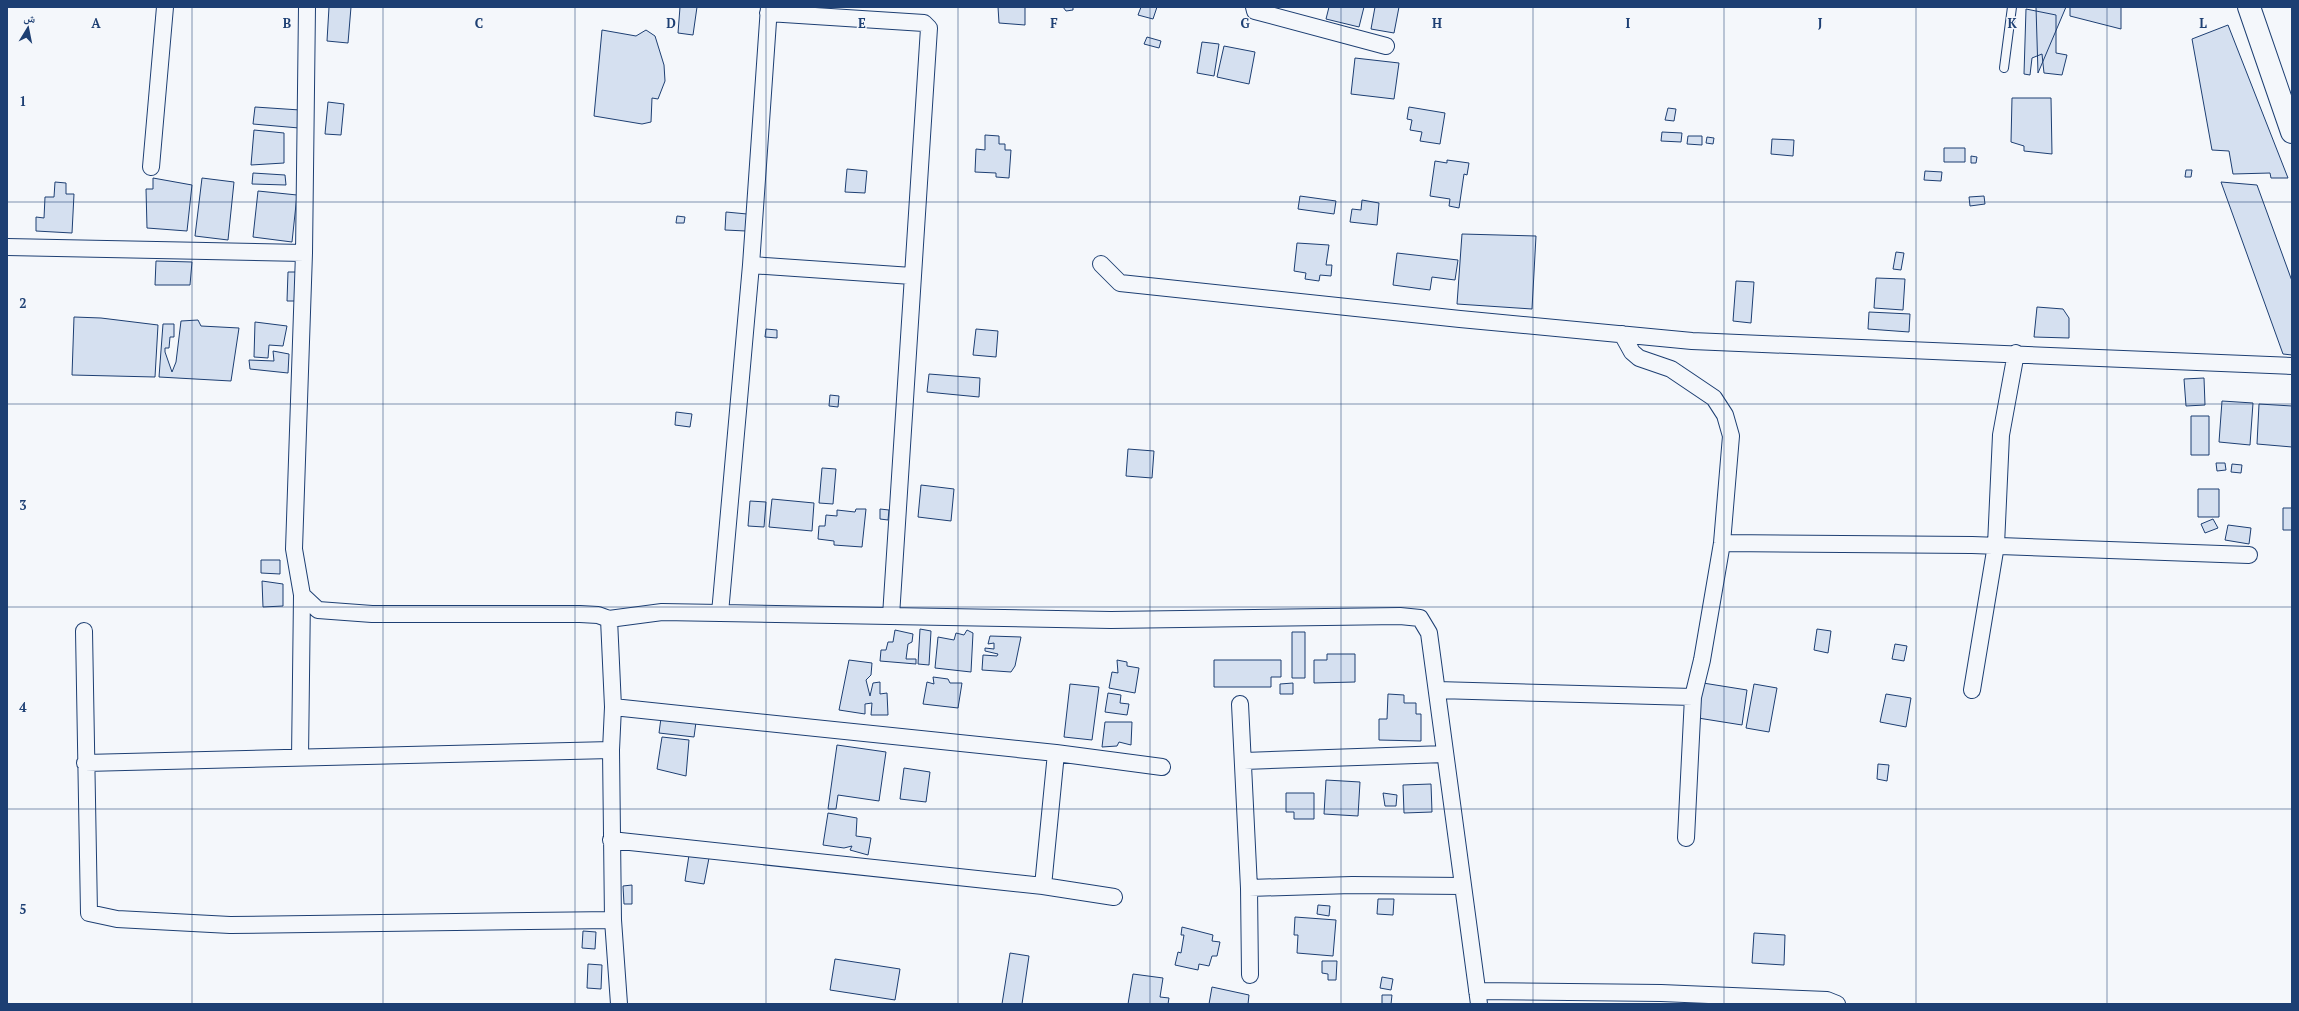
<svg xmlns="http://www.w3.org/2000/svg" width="2299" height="1011" viewBox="0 0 2299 1011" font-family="'PT Serif','Noto Naskh Arabic',serif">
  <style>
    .building { fill: #d5e0f0; stroke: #1d3f73 }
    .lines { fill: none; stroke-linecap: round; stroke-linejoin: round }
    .lane-casing { stroke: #1d3f73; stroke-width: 10 }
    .street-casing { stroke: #1d3f73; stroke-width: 18 }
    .secondary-casing { stroke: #1d3f73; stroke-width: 24 }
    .lane { stroke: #f4f7fb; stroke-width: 8 }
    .street { stroke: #f4f7fb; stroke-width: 16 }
    .secondary { stroke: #f4f7fb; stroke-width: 22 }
    .grid { fill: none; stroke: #1d3f73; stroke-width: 1; stroke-opacity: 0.55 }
    .grid-label { font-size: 13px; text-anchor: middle; font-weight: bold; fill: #1d3f73; stroke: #f4f7fb; stroke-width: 3; stroke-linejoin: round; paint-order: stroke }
  </style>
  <rect width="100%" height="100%" fill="#f4f7fb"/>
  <path class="building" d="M329,7h22l-3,36 -21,-2z
    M680,7h17l-4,28 -15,-2z
    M998,7h27v18l-26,-2z
    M1063,7h10v3l-7,1z
    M1141,7h16l-4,12 -15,-4z
    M1329,7h35l-5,20 -33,-8z
    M1375,7h24l-5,26 -23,-4z
    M2036,7h30l-28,66z
    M2070,7h51v22l-51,-13z
    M2026,9l30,6v38l11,2 -5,20 -18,-2 -2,-19 -10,4 -2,17 -6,-1z
    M2228,25l60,153h-17l-1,-5 -37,1 -4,-23 -17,-1 -20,-111z
    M602,30l34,6 10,-6 9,6 9,29 1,16 -7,18 -6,-1 -1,24 -9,2 -48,-8z
    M1147,37l14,4 -2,7 -15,-4z
    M1202,42l17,2 -5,32 -17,-3z
    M1224,46l31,6 -6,32 -32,-7z
    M1355,58l44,5 -5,36 -43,-5z
    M2012,98h39l1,56 -28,-3v-5l-13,-4z
    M328,102l16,2 -3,31 -16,-1z
    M255,107l45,3 -1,18 -46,-4z
    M1409,107l36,6 -5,31 -20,-3 2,-9 -12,-2 2,-10 -5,-1z
    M1668,108l8,1 -2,12 -9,-1z
    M254,130l30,3v30l-33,2z
    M1662,132l20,1 -1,9 -20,-1z
    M985,135l14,1v8h6v6h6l-2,28 -13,-1v-4l-21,-1 1,-23 9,1z
    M1688,136h14v9l-15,-1z
    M1707,137l7,1 -1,6 -7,-1z
    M1772,139l22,1 -1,16 -22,-2z
    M1944,148h21v14h-21z
    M1971,156l6,1 -1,6h-5z
    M1447,160l22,3 -2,12 -3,-1 -5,34 -10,-2 1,-7 -20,-3 5,-35 12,2z
    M847,169l20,2 -2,22 -20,-1z
    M2186,170h6l-1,7h-6z
    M1925,171l17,1 -1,9 -17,-1z
    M253,173l32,2 1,10 -34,-1z
    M153,178l39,7 -5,46 -40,-3 -1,-39h7z
    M202,178l32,4 -6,58 -33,-4z
    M55,182l11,1v11h8l-2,39 -36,-2v-14l8,1 1,-21h9z
    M2221,182l36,3 35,96v74l-9,-1z
    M258,191l39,4 -5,47 -39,-5z
    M1300,196l36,5 -2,13 -36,-5z
    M1984,196l1,8 -15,2 -1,-9z
    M1362,200l17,3 -2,22 -27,-3 2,-13 9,1z
    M726,212l21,2 -1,17 -21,-1z
    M677,216l8,1 -1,6h-8z
    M1462,234l74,2 -4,73 -75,-5z
    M1297,243l32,2 -3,20h6l-1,11 -11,-1 -1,6 -14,-2 1,-6 -12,-2z
    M1896,252l8,1 -3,17 -8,-1z
    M1397,253l61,7 -3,20 -23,-3 -2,13 -37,-5z
    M156,261l36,1 -2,23h-35z
    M288,272h10l-1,29h-10z
    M1876,278l29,1 -2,31 -29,-2z
    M1736,281l18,1 -3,41 -18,-2z
    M2037,307l26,2 6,9v20l-35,-1z
    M1869,312l41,2 -1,18 -41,-3z
    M74,317l27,1 57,7 -3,52 -83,-2z
    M198,320l3,6 38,2 -8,53 -72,-4 4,-53h11v13h-4l-1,11h-4v4l7,20 4,-10 5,-41z
    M255,322l32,4 -4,20 -14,-1 -1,13 -14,-1z
    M766,329l11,1v8l-12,-1z
    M976,329l22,2 -2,26 -23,-2z
    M273,351l16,3 -1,19 -38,-4 -1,-9 25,1z
    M929,374l51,4 -1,19 -52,-5z
    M2204,378l1,27 -19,1 -2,-27z
    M830,395l9,1 -1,11 -9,-1z
    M2222,401l31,2 -3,42 -31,-3z
    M2259,404l33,2v41l-35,-3z
    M676,412l16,2 -2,13 -15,-2z
    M2191,416h18v39h-18z
    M1128,449l26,2 -2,27 -26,-2z
    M2216,463h9l1,7 -9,1z
    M2232,464l10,1 -1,8 -10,-1z
    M822,468l14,1 -3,35 -14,-1z
    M921,485l33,4 -3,32 -33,-4z
    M2198,489h21v28h-21z
    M772,499l42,4 -2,28 -43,-4z
    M750,501l16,1 -2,25 -16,-1z
    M2283,508h9v22h-9z
    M856,509h10l-4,38 -28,-2v-4l-16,-2 1,-13h6l1,-11 11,1v-6l18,2z
    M880,509l9,1 -1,10 -8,-1z
    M2213,519l5,9 -13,5 -4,-9z
    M2228,525l23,3 -2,16 -24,-4z
    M261,560h19v14l-19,-1z
    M262,581l21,3v22l-20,1z
    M920,629l11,2 -2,34 -11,-1z
    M1817,629l14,2 -3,22 -14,-3z
    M895,630l18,4 -1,8 -4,2 -2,15h10v5l-36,-3 1,-11h5l2,-8h5z
    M967,630l6,3 -2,39 -36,-4 3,-31 16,3 2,-7 8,2z
    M1292,632h13v46h-13z
    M990,636l31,1 -6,29 -4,6 -29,-2 1,-15 14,1 1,-2 -13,-3v-3l9,1v-6l-6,1z
    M1895,644l12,2 -3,15 -12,-2z
    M1327,654h28v28l-41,1v-23h13z
    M849,660l23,3 -1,12 -5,5 4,16 3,-13 7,-1v12l7,-1 1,22h-17l1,-12 -7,1v10l-26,-4z
    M1117,660l10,2v4l12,2 -4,25 -26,-5 3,-16 6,1z
    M1214,660h67v17h-10v10h-57z
    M933,677l15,2 2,4h12l-4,25 -35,-4 4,-22 7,2z
    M1293,683v11h-13v-10z
    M1703,683l44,7 -5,35 -44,-7z
    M1070,684l29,3 -7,53 -28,-3z
    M1754,684l23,4 -8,44 -23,-4z
    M1108,693l13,2 -1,8 9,1 -2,11 -22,-3z
    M1388,694l16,1v8h12v11h5v27l-42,-1v-21h8z
    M1886,694l25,4 -5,29 -26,-5z
    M661,718l35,4 -2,15 -35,-4z
    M1105,722h27l-1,23 -12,-3 -2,4 -15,1z
    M662,737l27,3 -3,36 -29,-7z
    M837,745l49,7 -7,49 -41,-6 -2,14h-8z
    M1878,764l11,1 -2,16 -10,-2z
    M904,768l26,4 -4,30 -26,-3z
    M1326,780l34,2 -2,34 -34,-2z
    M1431,784l1,28 -28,1 -1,-28z
    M1286,793h28v26h-20v-7h-8z
    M1383,793l14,2 -1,11h-11z
    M828,813l29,5 -1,18 15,2 -3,17 -18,-5 2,-4 -8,2 -21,-3z
    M689,855l20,3 -5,26 -19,-3z
    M632,885v19h-8l-1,-18z
    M1378,899h16l-1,16 -16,-1z
    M1318,905l12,1 -1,10 -12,-2z
    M1295,917l41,3 -3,36 -36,-3 1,-18h-4z
    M1182,927l31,8 -1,6 8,1 -3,14h-5l-3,10 -10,-2 -1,6 -23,-5 3,-13 3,1 3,-18h-3z
    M583,931l13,1 -1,17 -13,-1z
    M1754,933l31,2 -1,30 -32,-2z
    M1010,953l19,3 -7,48h-20z
    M835,959l65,10 -5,31 -65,-10z
    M1322,961h15l-1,19h-8v-6l-6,-1z
    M588,964l14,1 -1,24 -14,-1z
    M1133,974l30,4 -3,19 9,1 -1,6h-40z
    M1382,977l11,2 -2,11 -11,-2z
    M1212,987l37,8 -1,9h-39z
    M1382,995h10l-1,9h-9z"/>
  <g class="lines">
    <defs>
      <path id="lane" d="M2004,68l8,-61"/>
      <path id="street" d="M307,7l-3,246 -10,296 8,46 16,15 54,4h208l18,1 11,4 4,88 -2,43 2,170 6,84
        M1254,7l1,4 131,35
        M768,13l156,10 5,5 -38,588
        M151,167l14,-160
        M7,247l297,6
        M1101,264l19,19 340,36 232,22 600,25
        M751,265l161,11
        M1722,543l250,2 277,10
        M720,613l31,-348 18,-258
        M609,619l53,-7 449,8 289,-4 20,2 9,15 50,371
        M84,631l5,282 28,6 113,6 383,-5
        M1437,690l256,7 9,-37 20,-117 9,-107 -6,-21 -11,-17 -43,-29 -32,-11 -7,-6 -10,-18
        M1972,690l24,-145 5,-110 15,-82
        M1240,704l9,184 1,87
        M613,707l443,46 106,14
        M300,758l2,-163
        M1244,761l201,-7
        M85,763l526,-13
        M1686,838l7,-141
        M611,840l432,46 71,11
        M1043,886l13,-133
        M1249,888l103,-3 111,1
        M1477,991l184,2 166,7 10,4"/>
      <path id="secondary" d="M2249,7l43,125"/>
    </defs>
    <use href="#lane" class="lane-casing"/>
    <use href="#street" class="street-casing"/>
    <use href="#secondary" class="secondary-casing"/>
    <use href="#lane" class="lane"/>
    <use href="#street" class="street"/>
    <use href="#secondary" class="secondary"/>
  </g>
  <path class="grid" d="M192,7v997M383,7v997M575,7v997M766,7v997M958,7v997M1150,7v997M1341,7v997M1533,7v997M1724,7v997M1916,7v997M2107,7v997M7,202h2285M7,404h2285M7,607h2285M7,809h2285"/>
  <g class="grid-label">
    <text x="96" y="28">A</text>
    <text x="287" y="28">B</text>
    <text x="479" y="28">C</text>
    <text x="671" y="28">D</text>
    <text x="862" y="28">E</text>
    <text x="1054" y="28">F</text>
    <text x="1245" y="28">G</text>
    <text x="1437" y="28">H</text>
    <text x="1628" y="28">I</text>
    <text x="1820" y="28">J</text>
    <text x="2012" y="28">K</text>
    <text x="2203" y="28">L</text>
    <text x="23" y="106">1</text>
    <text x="23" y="308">2</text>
    <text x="23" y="510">3</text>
    <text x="23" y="712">4</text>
    <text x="23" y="914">5</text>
  </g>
  <rect width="2299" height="1011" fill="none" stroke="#1d3f73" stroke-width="16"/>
  <g transform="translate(28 28) rotate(10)" stroke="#f4f7fb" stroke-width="3" paint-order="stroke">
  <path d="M0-3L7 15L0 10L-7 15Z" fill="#1d3f73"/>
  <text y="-6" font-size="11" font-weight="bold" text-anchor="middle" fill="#1d3f73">ش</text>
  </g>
</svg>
